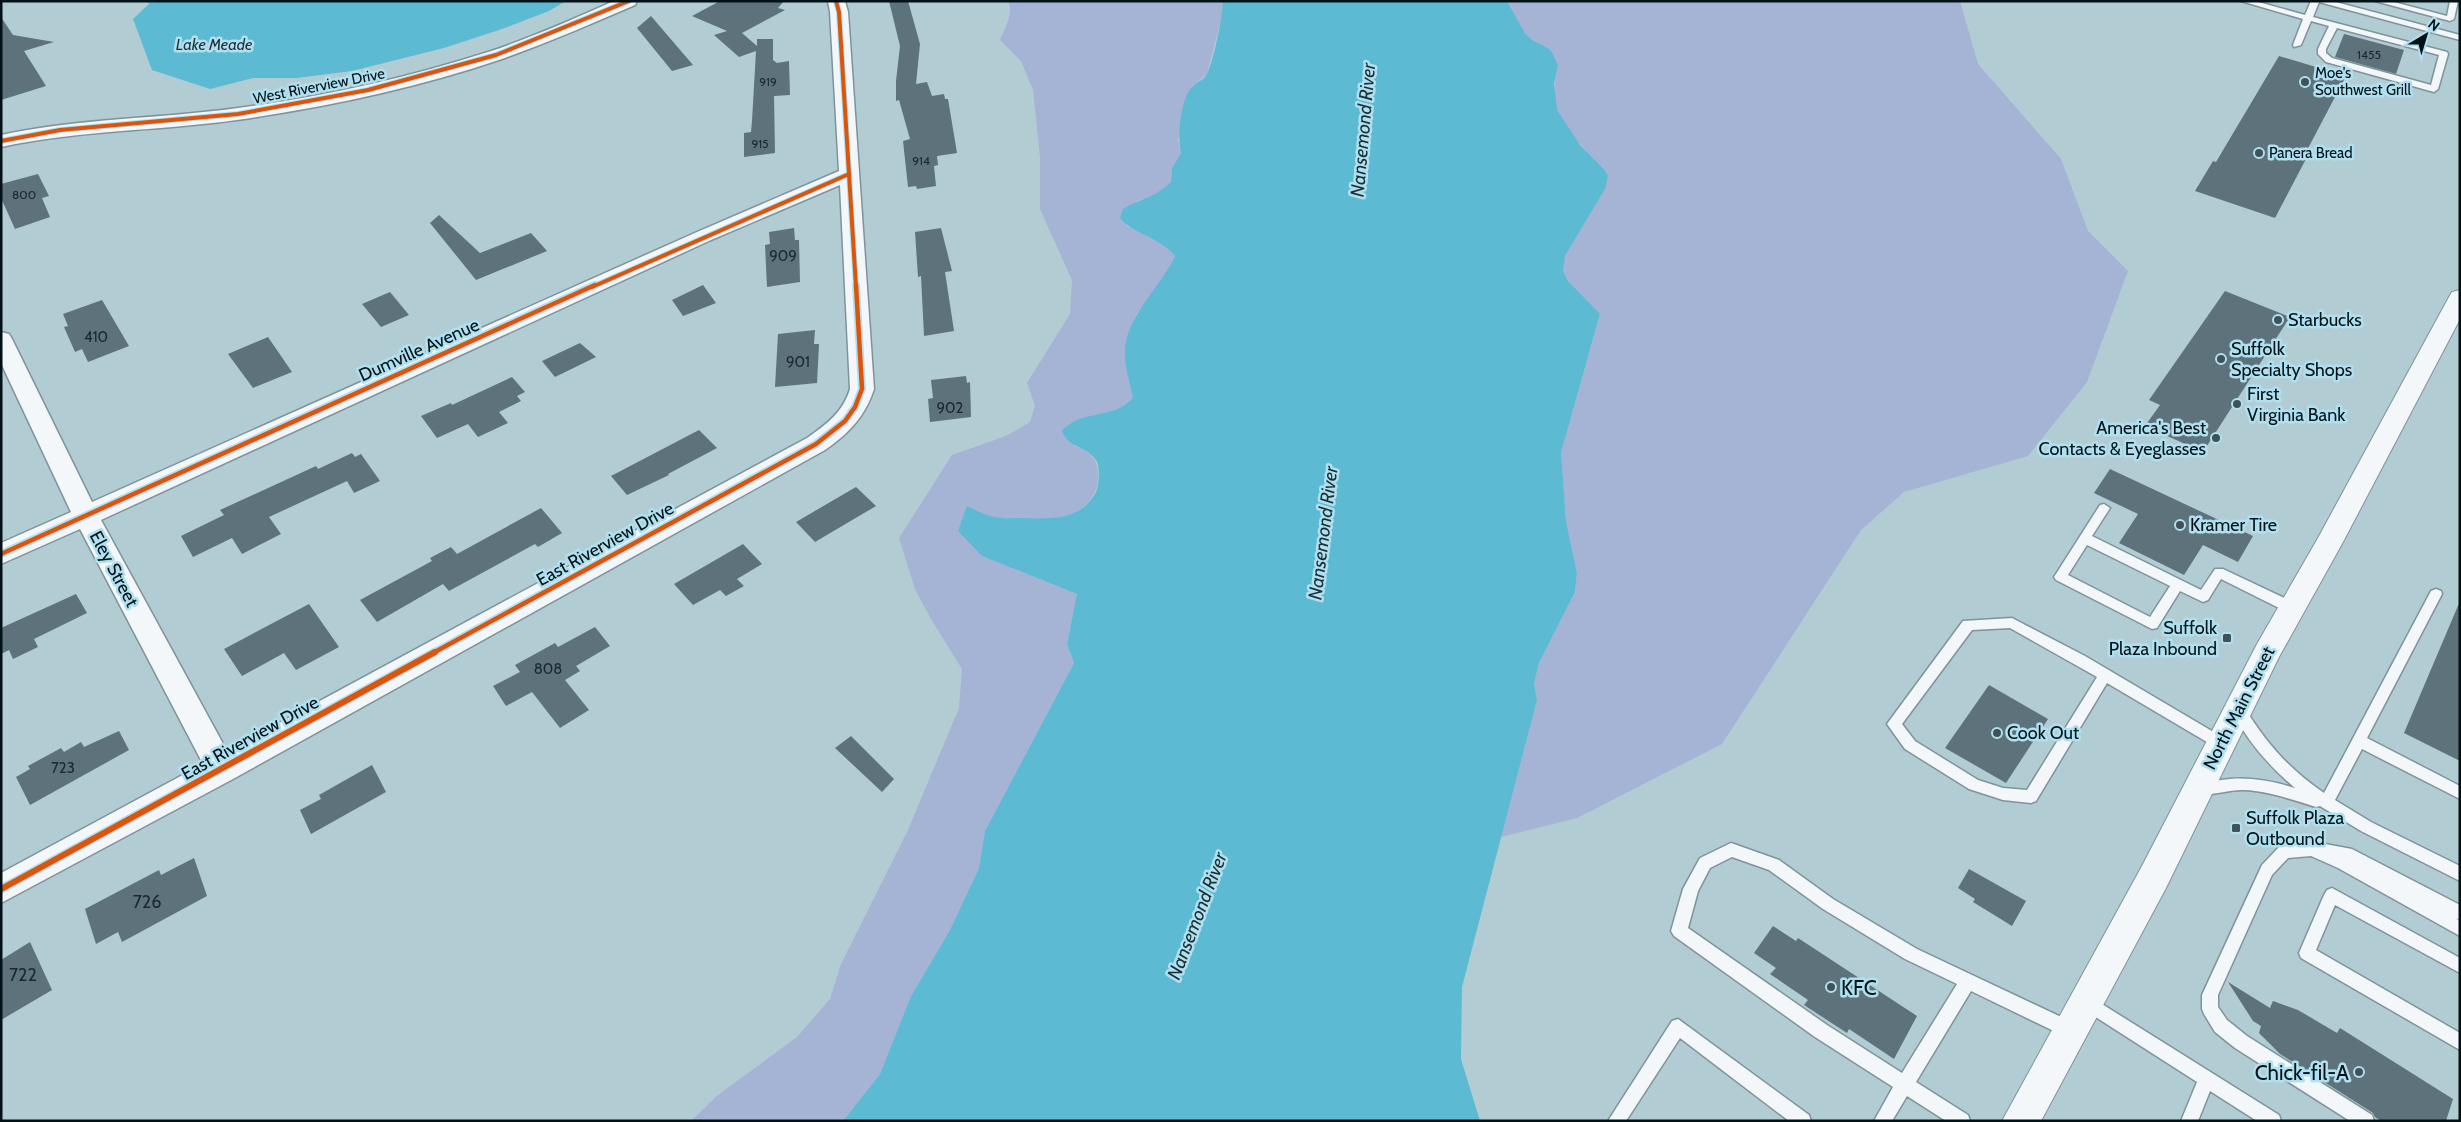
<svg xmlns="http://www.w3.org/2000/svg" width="2461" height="1122" viewBox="0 0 2461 1122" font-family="Cabin,sans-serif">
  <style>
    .green { fill: #a5b3d5 }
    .water { fill: #5dbad3 }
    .building { fill: #5d727a }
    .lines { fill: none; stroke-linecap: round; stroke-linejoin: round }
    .service-casing { stroke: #7f939a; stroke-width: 3 }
    .minor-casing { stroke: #7f939a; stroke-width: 3 }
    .primary-casing { stroke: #7f939a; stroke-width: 2 }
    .service { fill: #f3f7f9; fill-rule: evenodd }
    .minor { fill: #f3f7f9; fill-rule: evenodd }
    .primary { fill: #f3f7f9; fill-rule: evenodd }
    .cycleway-far2-casing { stroke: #b0e0f0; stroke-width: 6 }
    .cycleway-far1-casing { stroke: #b0e0f0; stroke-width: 8 }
    .cycleway-casing { stroke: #b0e0f0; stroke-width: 9 }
    .cycleway-far2 { stroke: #dc550c; stroke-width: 4 }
    .cycleway-far1 { stroke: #dc550c; stroke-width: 4.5 }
    .cycleway { stroke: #dc550c; stroke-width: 6 }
    .poi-dot { fill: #3f5258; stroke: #b0e0f0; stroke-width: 2 }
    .labels { text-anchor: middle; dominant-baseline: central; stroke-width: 5; stroke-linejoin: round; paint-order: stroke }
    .far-number-label { font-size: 12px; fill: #18292f }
    .far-poi-label { font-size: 15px; fill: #011116; stroke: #b0e0f0; text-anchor: start }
    .far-street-label { font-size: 15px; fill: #011116; stroke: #b0e0f0 }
    .number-label { font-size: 15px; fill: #18292f }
    .far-water-label { font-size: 16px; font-style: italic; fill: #1a2f36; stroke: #b0e0f0 }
    .poi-label { font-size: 18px; fill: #011116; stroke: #b0e0f0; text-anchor: start }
    .street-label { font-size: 18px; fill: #011116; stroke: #b0e0f0 }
    .near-number-label { font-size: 18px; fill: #18292f }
    .water-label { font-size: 19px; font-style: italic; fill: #1a2f36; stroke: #b0e0f0 }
    .near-poi-label { font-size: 21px; fill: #011116; stroke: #b0e0f0; text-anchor: start }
  </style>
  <rect width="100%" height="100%" fill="#b2ccd4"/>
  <path class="green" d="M1008,1h215v11l-16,62 -15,12 -14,54 3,13 -9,15 -1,14 -13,12 -21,7 -11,25c19,6 36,15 49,30l-9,19 -30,40 -11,38 8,44c-12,16 -40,18 -58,24v25c16,6 23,13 23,30 0,24 -18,38 -41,43 -10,3 -49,0 -61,-2 -10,-1 -20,-7 -29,-11l15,50 95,38 -10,50 7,19 -89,168 -6,37 -29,62 -39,66 -31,78 -37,47h-152l27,-26 79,-58 33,-38 11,-35 67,-134 51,-122 3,-39 -31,-50 -16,-30 -16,-51 53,-83 54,-19 24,-14 5,-16 -8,-23 43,-69 2,-34 -32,-71v-52l-7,-67 -12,-29 -21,-21c5,-12 14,-26 8,-39z
    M1507,1h453l18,63 83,95 27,72 40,40 -41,111 -59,74 -124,36 -43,38 -139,214 -145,74 -76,19 36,-137 -3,-16 5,-21 36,-71 2,-19 -11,-52 -5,-68 39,-138 -32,-34 -5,-10 2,-15 40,-67 -2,-21c-13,-14 -41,-40 -47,-59 -4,-14 -1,-29 2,-43l-10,-18 -16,-8 -7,-7z"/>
  <path class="water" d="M148,1h418l-17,10 -47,18 -58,19 -92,23 -55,7h-44l-43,11 -58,-19 -19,-51 16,-15z
    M1223,1h284l18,32 7,7 16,8 4,4 6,14 -4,18 3,26 23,35 23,23 5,8 -3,13 -40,67 -2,15 5,10 32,33 -39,139 5,68 11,52 -2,19 -36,71 -5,21 3,16 -75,287 -1,72 19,62h-637l37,-47 31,-78 39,-66 29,-62 6,-37 89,-168 -7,-19 10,-50 -95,-38 -24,-25 9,-25c9,4 19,10 29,11 8,2 18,1 26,1 28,1 59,3 74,-26 3,-7 4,-24 1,-30 -8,-16 -31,-14 -35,-32 4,-3 9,-7 13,-9 19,-9 45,-6 58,-24 -3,-14 -8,-29 -8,-42 -2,-36 36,-68 50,-99 -17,-20 -44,-23 -55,-38l3,-9c19,-11 31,-11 48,-27l1,-14 9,-15c-4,-16 -1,-54 12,-67 3,-4 9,-5 12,-9 8,-10 18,-63 18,-76z"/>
  <path class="building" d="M720,1h64l-6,7 7,2 -43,23 15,13v-7h16v21l4,3 12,-2 1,34 -16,1 1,57 -31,4v-24l7,-1 1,-11 4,-70 -17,6 -25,-22 13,-4 -35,-15z
    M889,1h19l12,43 -4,40 11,-2 5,14 12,-2 1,5h3l9,54 -20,3 1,9 -4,1 2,20 -19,3 -1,-3 -8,1 -5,-46 7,-2 -11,-39 -3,1v-20l4,-35z
    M651,16l42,49 -21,6 -35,-43z
    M1,17l12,18 41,7 -30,9 22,35 -45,14z
    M2344,34l60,16 -8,24 -61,-17z
    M2279,56l67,20 -42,80 3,1 -32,61 -80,-27 18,-30 3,1z
    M38,174l11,22 -7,2 8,19 -35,12 -14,-31v-14z
    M439,215l41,38 51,-20 16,18 -71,29 -46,-57z
    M794,228l1,12h4l1,42 -33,5 -2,-42 5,-1 -1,-12z
    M941,228l11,43 -7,1 9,59 -30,5 -3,-60 -3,1 -3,-45z
    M703,285l13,18 -33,13 -11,-16z
    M2225,291l65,26 -87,135 -58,-26 15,-21 -11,-5z
    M390,292l19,23 -28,12 -19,-23z
    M102,300l27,46 -41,16 -6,-13 -7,3 -11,-25 4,-1 -5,-12z
    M815,330l-1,14h5l-2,39 -42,4 3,-53z
    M268,337l24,35 -39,16 -25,-34z
    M580,343l16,14 -41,20 -13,-16z
    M966,376l1,7 3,-1 1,35 -41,5 -2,-23 5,-1 -2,-18z
    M512,377l13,15 -8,4 4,5 -22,11 9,11 -30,14 -10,-13 -31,14 -16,-22 30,-13 1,2z
    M699,430l18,18 -49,26 1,1 -42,20 -16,-19z
    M352,453l3,4 6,-3 19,27 -26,12 -7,-12 -78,36 12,17 -39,20 -10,-16 -39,19 -12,-21 43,-21 -4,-5 96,-44 2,3z
    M2110,469l143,67 -15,26 -35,-17 -19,30 -65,-32 19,-29 -44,-21z
    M856,487l20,19 -61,36 -19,-20z
    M541,508l21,25 -24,14 -3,-3 -86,47 -6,-7 -66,38 -17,-22 72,-39 -2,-3 21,-11 6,7z
    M743,544l19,20 -25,15 7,7 -18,10 -6,-6 -27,15 -19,-21z
    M76,594l11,19 -53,26 4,8 -25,12 -4,-9 -8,4v-26z
    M2460,601v160l-56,-28z
    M309,604l30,43 -43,23 -12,-17 -42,23 -18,-27z
    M595,627l15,19 -34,20 4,5 -15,9 24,30 -29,18 -28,-36 -26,14 -13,-20 27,-14 -5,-7 40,-22 3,4z
    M1989,685l59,34 -42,64 -61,-35z
    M119,731l10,19 -99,55 -14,-28 14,-8 -2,-3 33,-18 3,4 17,-10 3,5z
    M851,736l43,43 -12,13 -47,-44z
    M372,765l14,27 -75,42 -11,-24 21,-11 -2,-4z
    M194,858l13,38 -85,46 -4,-10 -22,12 -11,-35 74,-39 2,5z
    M1969,869l57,32 -14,25 -39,-24 2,-3 -17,-11z
    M1773,926l23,15 2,-3 119,78 -23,43 -45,-30 -2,4 -43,-28 4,-5 -38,-26 6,-6 -22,-15z
    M30,942l22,48 -51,30v-60z
    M2228,982l42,26 3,-7 25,9 39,23 3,-5 113,71 -7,22h-65l-6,-4 -2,-4 -93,-59 -21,-21 2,-7 -8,-5z"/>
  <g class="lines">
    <defs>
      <path id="service" d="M2241,1h14l50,14 6,-14h21l128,34v5l-141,-38 -6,15 134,35 1,2 -10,35 -4,3 -108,-30 -8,-8v-5l11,-23 -18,-5 -10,24 -7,2 -1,-2 10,-26zM2337,28l102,27 -8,30 -99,-27 -6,-5v-4z
        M2375,1h15l57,15 3,-15h8l-4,18 -4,2z
        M2104,504l6,4 -18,28 109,54 14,-21h8l74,35 1,4 -1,4h-10l-66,-33 -13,21 -5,2 -23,-11 -23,37 -5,1 -96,-49 -2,-3 2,-3 44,-69zM2087,545l83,41 -20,31 -82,-42z
        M2436,589l5,2 1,3 -75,144 93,48v13l-98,-50 -27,51 36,22 89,44v15l-99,-50 -41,-25 -4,1c-23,-7 -48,-16 -72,-17 -12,-1 -40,7 -46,4l-2,-4 2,-4c34,-12 64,-8 97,2 -26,-22 -47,-46 -63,-77l2,-4 5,-2 5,2c22,36 45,62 80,86l107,-202z
        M2012,618l73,38 142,84 2,4 -2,4 -5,2 -5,-2 -110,-65 -71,118 -5,2 -28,-3 -34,-11 -64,-40 -18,-25 76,-103zM2010,628l87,49 -70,113 -24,-2 -25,-8 -63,-39 -13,-17 70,-94z
        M2312,842l9,4 4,-2 27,5 108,56v15l-5,-2 5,3v15l-122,-68 -27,-12 -23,2 -16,17 -54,120v12l9,13 20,16 125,79 2,6h-24l-115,-73 -20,-16 -11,-18 -2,-5v-14l60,-130 17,-18z
        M1731,843l48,17 54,39 84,50 159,75 2,6 -2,6 -6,2 -6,-2 -93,-45 -55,91 52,33 2,6h-24l-39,-25 -15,25h-18l19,-34 -78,-50 -141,-101 -3,-5 12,-42 17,-31zM1732,857l37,13 54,39 82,50 52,25 -55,89 -75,-48 -139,-97 10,-37 12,-23z
        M2332,888l128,70v15l-125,-68 -19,45 144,83v17l-159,-92 -2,-5 25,-58 3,-5z
        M2086,994l193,121 2,6h-24l-47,-30 -12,30h-17l16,-39 -117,-75 -2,-5 2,-5z
        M1678,1019l131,96 2,6h-22l-109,-83 -54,83h-18l64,-100z"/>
      <path id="minor" d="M614,1h23l-2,4c-44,19 -88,38 -133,54 -85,29 -175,48 -265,61 -78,11 -158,10 -236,27v-12c78,-17 158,-16 237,-27 84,-11 169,-30 250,-56 43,-14 85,-33 126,-51z
        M828,1h17l3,11 26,377c-9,28 -26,45 -49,61l-592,329 -232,124v-30l202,-109 -123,-235 -79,35v-21l70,-31 -70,-149v-31l8,2 3,5 80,163 605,-270 142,-61 -9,-159zM840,185l10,204c-7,23 -23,35 -43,49l-580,313 -126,-231 610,-280z"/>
      <path id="primary" d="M2460,290v29l-117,223 -64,115 -113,231 -125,233h-39l140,-255 115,-222 61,-106 131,-241 3,-5z"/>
    </defs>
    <use href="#service" class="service-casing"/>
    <use href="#minor" class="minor-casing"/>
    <use href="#primary" class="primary-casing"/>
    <use href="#service" class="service"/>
    <use href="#minor" class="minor"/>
    <use href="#primary" class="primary"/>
    <defs>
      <path id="cycleway-far2" d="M836,1l3,11 17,275
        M1,141l59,-11 178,-16 130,-24 128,-35 133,-54
        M592,287l257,-113"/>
      <path id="cycleway-far1" d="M1,554l594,-269
        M433,653l383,-209 29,-23 10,-14 7,-18 -6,-104"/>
      <path id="cycleway" d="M1,889l434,-237"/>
    </defs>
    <use href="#cycleway-far2" class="cycleway-far2-casing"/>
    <use href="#cycleway-far1" class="cycleway-far1-casing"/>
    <use href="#cycleway" class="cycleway-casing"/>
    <use href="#cycleway-far2" class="cycleway-far2"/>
    <use href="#cycleway-far1" class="cycleway-far1"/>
    <use href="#cycleway" class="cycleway"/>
  </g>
  <g class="poi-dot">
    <circle cx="2305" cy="82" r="5"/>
    <circle cx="2259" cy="153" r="5"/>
    <circle cx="2278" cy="320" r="5"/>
    <circle cx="2221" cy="359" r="5"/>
    <circle cx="2237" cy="404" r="5"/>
    <circle cx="2216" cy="438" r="5"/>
    <circle cx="2180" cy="525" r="5"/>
    <rect x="2222" y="633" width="10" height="10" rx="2.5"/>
    <circle cx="1997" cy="733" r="5"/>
    <rect x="2231" y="823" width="10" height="10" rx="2.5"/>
    <circle cx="1831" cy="987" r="5"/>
    <circle cx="2359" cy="1072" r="5"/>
  </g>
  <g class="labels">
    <g class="far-number-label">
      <text x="2369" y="54">1455</text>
      <text x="768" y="81">919</text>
      <text x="760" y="143">915</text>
      <text x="921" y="160">914</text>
      <text x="24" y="194">800</text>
    </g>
    <g class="far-poi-label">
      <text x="2315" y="73">Moe's<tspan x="2315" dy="17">Southwest Grill</tspan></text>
      <text x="2269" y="153">Panera Bread</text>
    </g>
    <g class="far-street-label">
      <text transform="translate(319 86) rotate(-11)">West Riverview Drive</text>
    </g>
    <g class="number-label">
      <text x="783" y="256">909</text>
      <text x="96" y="337">410</text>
      <text x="798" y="362">901</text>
      <text x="950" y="408">902</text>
      <text x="548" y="669">808</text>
      <text x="63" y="768">723</text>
    </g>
    <g class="far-water-label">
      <text x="214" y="44">Lake Meade</text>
    </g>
    <g class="poi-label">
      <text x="2288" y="320">Starbucks</text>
      <text x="2231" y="349">Suffolk<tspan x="2231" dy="21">Specialty Shops</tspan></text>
      <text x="2247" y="394">First<tspan x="2247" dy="21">Virginia Bank</tspan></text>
      <text x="2206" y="428" text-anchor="end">America's Best<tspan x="2206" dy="21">Contacts &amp; Eyeglasses</tspan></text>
      <text x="2190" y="525">Kramer Tire</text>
      <text x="2217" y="628" text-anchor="end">Suffolk<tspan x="2217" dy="21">Plaza Inbound</tspan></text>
      <text x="2007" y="733">Cook Out</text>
      <text x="2246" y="818">Suffolk Plaza<tspan x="2246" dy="21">Outbound</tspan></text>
    </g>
    <g class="street-label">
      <text transform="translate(419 350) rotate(-24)">Dumville Avenue</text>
      <text transform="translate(605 544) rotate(-29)">East Riverview Drive</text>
      <text transform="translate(114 569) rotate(62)">Eley Street</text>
      <text transform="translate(2239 708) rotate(-63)">North Main Street</text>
      <text transform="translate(250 738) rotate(-29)">East Riverview Drive</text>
    </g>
    <g class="near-number-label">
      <text x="147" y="902">726</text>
      <text x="23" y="975">722</text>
    </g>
    <g class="water-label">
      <text transform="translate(1363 130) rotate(-85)">Nansemond River</text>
      <text transform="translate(1323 533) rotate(-83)">Nansemond River</text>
      <text transform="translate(1197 916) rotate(-69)">Nansemond River</text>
    </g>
    <g class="near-poi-label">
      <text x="1841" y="987">KFC</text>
      <text x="2349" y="1072" text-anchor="end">Chick-fil-A</text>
    </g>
  </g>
  <rect width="2461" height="1122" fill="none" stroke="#011116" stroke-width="5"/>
  <g transform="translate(2426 35) rotate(38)" stroke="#b0e0f0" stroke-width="4" paint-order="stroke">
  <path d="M0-4L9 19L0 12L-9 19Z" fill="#011116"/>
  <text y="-8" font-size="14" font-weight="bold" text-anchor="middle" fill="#011116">N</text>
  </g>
</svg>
